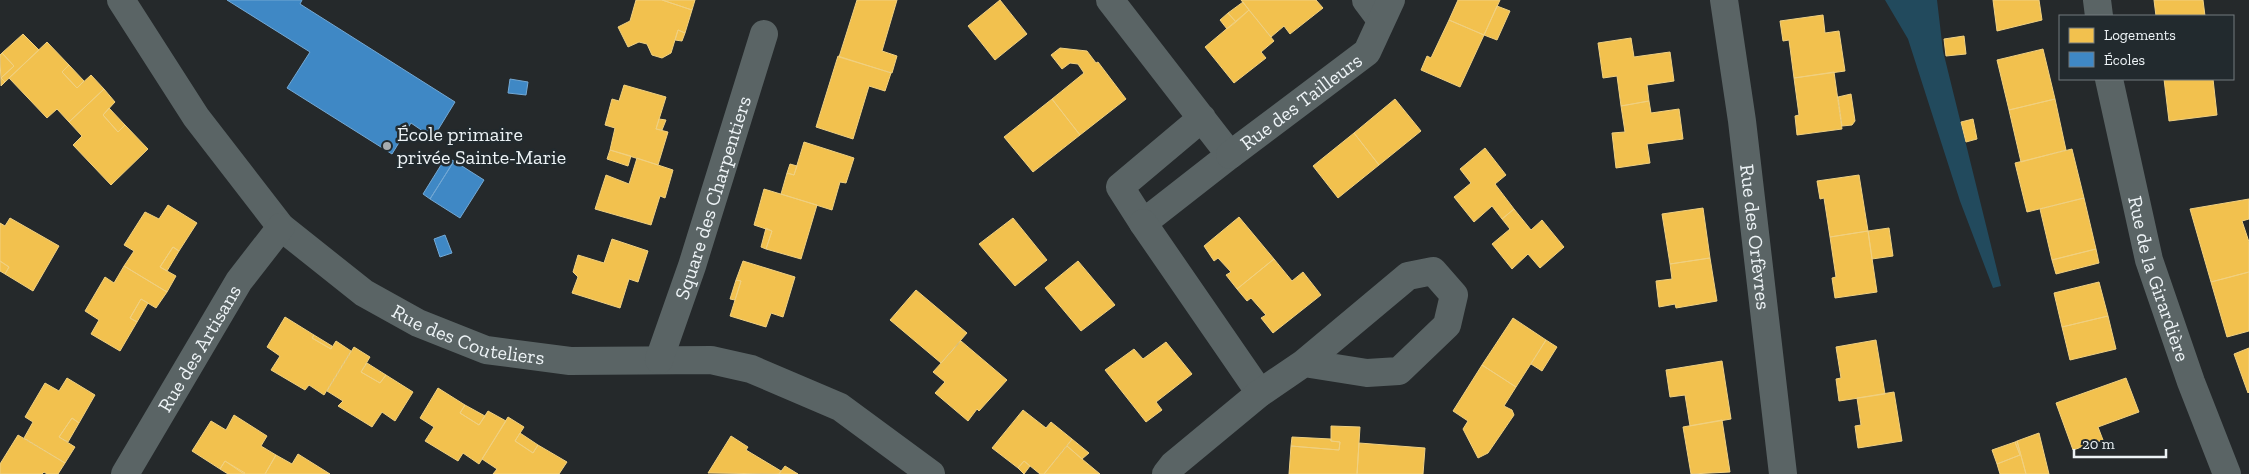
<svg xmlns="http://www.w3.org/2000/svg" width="2249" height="474" viewBox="0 0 2249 474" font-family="'Zilla Slab',serif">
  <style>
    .green { fill: #224a5d }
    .homes { fill: #f2c14e; stroke: #f0d080 }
    .schools { fill: #3f88c5; stroke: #73a8d4 }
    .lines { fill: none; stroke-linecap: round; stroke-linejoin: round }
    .minor { stroke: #5a6465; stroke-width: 28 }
    .poi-dot { fill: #a7acaf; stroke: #222a2e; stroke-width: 2 }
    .labels { text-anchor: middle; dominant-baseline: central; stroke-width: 5; stroke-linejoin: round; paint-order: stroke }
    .street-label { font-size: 20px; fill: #edf3f6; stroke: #222a2e }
    .poi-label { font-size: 20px; fill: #edf3f6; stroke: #222a2e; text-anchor: start }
  </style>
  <rect width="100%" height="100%" fill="#25292b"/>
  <path class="green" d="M1885,0h52l6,51 58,235 -8,2 -33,-87 -52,-162z"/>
  <path class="homes" d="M636,0h26l30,10 -7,23 -7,-3 -7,23 -9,5 -10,-3 -5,-11 -8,-2 -11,5 -10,-20 12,-6z
    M662,0h33l-3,10z
    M857,0h40l-15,51 15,5 -5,17 -53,-16z
    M1000,0l27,34 -32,26 -27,-34z
    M1241,0h75l7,8 -33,26 -6,-8 -13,11z
    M1458,0h42l-16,35 -35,-15z
    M1993,0h46l3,20 -45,11z
    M2154,0h49l2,16h-49z
    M1243,2l6,8 -13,12 -8,-9z
    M1497,6l13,5 -13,29 -13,-5z
    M1249,10l25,31 -13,11 5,6 -32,25 -29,-36z
    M1228,13l8,9 -9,7 -7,-9z
    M1823,15l2,18 14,-2 6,40 -51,7 -5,-38 -6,1 -3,-20z
    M1449,20l35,15 -24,52 -39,-17 6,-14 4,2z
    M678,30l7,3 -3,8 -7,-1z
    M23,34l16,16 -34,32 -4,-4 13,-12 -12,-13z
    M1964,36l2,18 -20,2 -2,-17z
    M1631,38l3,19 36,-5 4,29 -27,4 2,16 -28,5 -4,-30 -14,2 -5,-35z
    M47,42l22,23 -7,7 15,16 14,-13 13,14 -35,33 -12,-13 -10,9 -38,-40z
    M1060,48l27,3 9,12 2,-1 28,37 -46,36 -28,-36 32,-26 -6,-9 -8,-1 -8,6 -11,-14z
    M2043,49l12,50 -46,11 -12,-50z
    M2,53l12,13 -13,12 4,4 -4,4 -1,-31z
    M838,56l53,17 -6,18 -16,-5 -16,53 -37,-12z
    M69,65l15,16 -7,7 -15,-16z
    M1834,72l8,57 -45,6 -2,-19 4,-1 -5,-37z
    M2164,79h49l4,36 -48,6z
    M624,85l42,12 -10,32 12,3 -10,33 -48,-15 5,-22 -10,-3 7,-26 7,2z
    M104,89l11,13 -12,13 15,17 7,-7 23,24 -37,36 -38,-40 9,-9 -13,-14z
    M1851,94l4,27 -3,4 -10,1 -4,-29z
    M1052,99l28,36 -47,37 -29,-35z
    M1395,99l26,32 -42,34 -25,-32z
    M2055,99l11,51 -45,12 -12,-52z
    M1649,101l2,12 28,-4 4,30 -36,5 3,19 -34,5 -4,-35 13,-1 -4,-26z
    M109,108l16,17 -7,7 -15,-17z
    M659,119l7,1 -4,10 -6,-1z
    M1973,119l4,20 -11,3 -5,-20z
    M1354,133l25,32 -41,33 -25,-32z
    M804,142l50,16 -8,25 -6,-1 -8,28 -51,-16 6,-21 7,2z
    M1485,148l21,27 -11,9 19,25 -12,10 -10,-13 -18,16 -20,-25 17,-14 -11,-14z
    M2072,149l12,49 -57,14 -12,-49z
    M610,150l21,6 -3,10 -21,-7z
    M637,158l36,12 -8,28 -5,-2 -9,29 -56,-16 11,-34 23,9z
    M790,164l7,2 -3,9 -7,-2z
    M1859,175l9,56 -38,6 -6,-39 -4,1 -3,-18z
    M764,189l53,16 -16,54 -35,-10 6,-18 -18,-6z
    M2084,198l12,51 -44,11 -12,-51z
    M2249,199v20l-7,2 7,21v30l-38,10 -21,-73z
    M168,205l29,18 -18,28 -6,-4 -13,20 16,9 -9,16 -43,-26 10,-15 -10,-6 21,-33 14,7z
    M1703,208l7,50 -40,6 -8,-50z
    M1514,209l17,21 11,-10 22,27 -24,21 -12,-14 -16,15 -20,-25 18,-15 -8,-10z
    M1239,217l35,42 -37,30 -11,-14 5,-3 -13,-14 -4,3 -10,-15z
    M10,218l49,28 -26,45 -28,-17 4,-7 -9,-6v-38l5,3z
    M1013,218l34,42 -32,26 -36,-42z
    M766,228l6,3 -6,18 -5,-2z
    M1889,228l4,28 -21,3 -4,-28z
    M1868,231l9,61 -42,6 -3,-20 4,-1 -6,-40z
    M612,239l36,12 -10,31 -9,-3 -9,29 -48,-15 6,-16 -5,-5 5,-17 26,8z
    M173,247l6,4 -12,20 -7,-4z
    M2096,249l3,14 -43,11 -4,-14z
    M1710,258l7,43 -41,7 -1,-4 -16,3 -3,-26 16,-2 -2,-15z
    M1274,259l18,22 11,-9 18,23 -48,38 -12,-15 5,-3 -8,-9 -7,-8 -4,3 -10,-12z
    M0,261l9,6 -4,7 -5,-3z
    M743,261l52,16 -12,40 -12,-4 -5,14 -36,-11 11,-35 -5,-1z
    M1078,261l37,44 -34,26 -36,-43z
    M124,266l43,26 -11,16 -15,-9 -11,19 7,4 -17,29 -29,-17 8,-14 -14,-9 20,-34 9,6z
    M2249,272v59l-22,6 -16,-55z
    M736,280l5,1 -6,19 -5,-1z
    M2099,282l9,34 -46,11 -8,-34z
    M916,290l51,43 -26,30 -51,-43z
    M141,299l7,4 -11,19 -7,-4z
    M2108,316l8,33 -46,11 -8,-33z
    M285,317l29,18 -2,3 19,11 5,-8 15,10 -27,44 -15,-10 -4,5 -34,-20 9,-14 -13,-9z
    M1513,318l33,22 -30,47 -34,-22z
    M314,335l18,11 -1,3 -19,-11z
    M1546,340l11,7 -15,24 -11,-7z
    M1876,340l9,54 -46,7 -3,-22 5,-1 -5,-31z
    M961,341l46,39 -28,31 -2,-2 -9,12 -33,-28 10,-11 -12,-10z
    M1166,342l26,32 -36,28 6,8 -16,12 -41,-52 29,-21 9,10z
    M354,347l16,10 -9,15 19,11 6,-8 27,17 -18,29 -13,-9 -10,15 -34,-21 5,-5 -16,-10z
    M2249,348v44l-1,1 -14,-39z
    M1722,361l9,58 -41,7 -5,-31 -15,2 -4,-27z
    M367,363l19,12 -6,8 -19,-11z
    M1482,365l34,22 -12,19 8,4 2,5 -26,38 -10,5 -15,-29 5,-8 -15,-10z
    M67,378l28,17 -16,28 -7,-5 -13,19 16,10 -10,16 -41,-25 9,-16 -8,-5 20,-34 14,8z
    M2126,378l13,34 -41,15 5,13 -30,10 -17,-47z
    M438,388l27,17 -5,8 19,12 9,-14 18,10 -27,43 -16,-11 -5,8 -33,-20 9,-14 -14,-9z
    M1894,392l8,49 -44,7 -3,-22 6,-1 -4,-27z
    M465,405l20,11 -6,9 -19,-12z
    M1023,410l23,18 5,-6 21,17 -28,35h-4l-16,-13 -6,7 -26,-20z
    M234,415l33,21 -6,10 15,9 -11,19h-21l-19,-13 -5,8 -28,-18 19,-30 15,9z
    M508,417l16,10 -9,14 18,12 5,-8 29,17 -8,12h-66l4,-5 -15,-10z
    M72,418l7,5 -11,19 -9,-5z
    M1722,420l8,52 -39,2 -8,-47z
    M1331,426l29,1 -3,47h-68l2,-28 48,4 1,-8 -9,-1z
    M520,433l18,12 -5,8 -18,-12z
    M2039,433l10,41h-23l-9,-33z
    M18,435l47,28 -7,11h-11l-3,-2 -2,2h-42v-10z
    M731,436l17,11 -2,3 35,21 -2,3 -71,-1z
    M1292,437l39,2v2l9,1 -1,8 -48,-4z
    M1072,439l17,14 -7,6 -15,-13z
    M2017,441l9,33h-26l-3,-10 23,-9 -5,-13z
    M2015,442l5,13 -23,9 -5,-14z
    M1359,443l66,5 -2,26h-66z
    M1067,446l15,13 18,15h-56z
    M298,454l32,20h-65l11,-19 16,9z
    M225,461l20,12 -1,1h-16l-8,-5z
    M1024,461l6,5 -6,8 -6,-6z
    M785,466l13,8h-19z"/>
  <path class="schools" d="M227,0h75l-2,4 155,98 -22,36 -22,-15 -19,31 -105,-66 23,-36z
    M510,79l18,3 -2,13 -18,-2z
    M446,157l8,4 -24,38 -7,-5z
    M454,161l30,19 -24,38 -30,-19z
    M445,235l7,18 -12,4 -6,-18z"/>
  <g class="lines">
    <g class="minor">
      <path id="s1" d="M121,0l75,117 85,110 83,66 54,30 68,27 84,11 141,-1 40,9 89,38 91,67"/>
      <path d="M1110,0l120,155 -87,68 -23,-36 82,-69"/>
      <path d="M1366,0l15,20"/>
      <path id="s2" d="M1724,0l18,121 41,353"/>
      <path d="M2097,0l2,16"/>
      <path id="s3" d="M2109,79l40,181 42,122 36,92"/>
      <path id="s4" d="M1230,155l137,-103 24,-52"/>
      <path d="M1143,223l117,170"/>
      <path id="s5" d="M659,360l33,-94 72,-232"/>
      <path id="s6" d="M125,474l114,-193 42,-54"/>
      <path d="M1166,474l7,-9 87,-72 44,-30 104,-87 25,-5 21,24 -7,30 -48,46 -32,2 -63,-10"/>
    </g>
  </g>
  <circle class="poi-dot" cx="387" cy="146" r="5"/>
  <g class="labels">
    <g class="street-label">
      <text stroke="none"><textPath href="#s4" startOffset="89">Rue des Tailleurs</textPath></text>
      <text stroke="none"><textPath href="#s5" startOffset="171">Square des Charpentiers</textPath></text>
      <text stroke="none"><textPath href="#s2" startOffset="239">Rue des Orfèvres</textPath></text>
      <text stroke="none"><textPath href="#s3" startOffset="206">Rue de la Girardière</textPath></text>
      <text stroke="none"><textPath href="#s1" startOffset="498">Rue des Couteliers</textPath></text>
      <text stroke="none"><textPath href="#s6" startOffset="146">Rue des Artisans</textPath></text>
    </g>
    <g class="poi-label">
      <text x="397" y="134">École primaire<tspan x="397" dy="23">privée Sainte-Marie</tspan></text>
    </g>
  </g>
  <rect x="2059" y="15" width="175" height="65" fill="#222a2e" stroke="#737a7e"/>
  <rect x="2069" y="28" width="25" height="15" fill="#f2c14e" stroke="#737a7e"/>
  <text x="2104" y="40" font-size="15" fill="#edf3f6">Logements</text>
  <rect x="2069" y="52" width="25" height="15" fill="#3f88c5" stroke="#737a7e"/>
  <text x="2104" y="65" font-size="15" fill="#edf3f6">Écoles</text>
  <path d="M2074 449v8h92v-8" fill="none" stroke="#edf3f6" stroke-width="2.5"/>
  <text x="2082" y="449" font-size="15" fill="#edf3f6" stroke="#222a2e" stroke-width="4" paint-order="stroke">20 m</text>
</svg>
